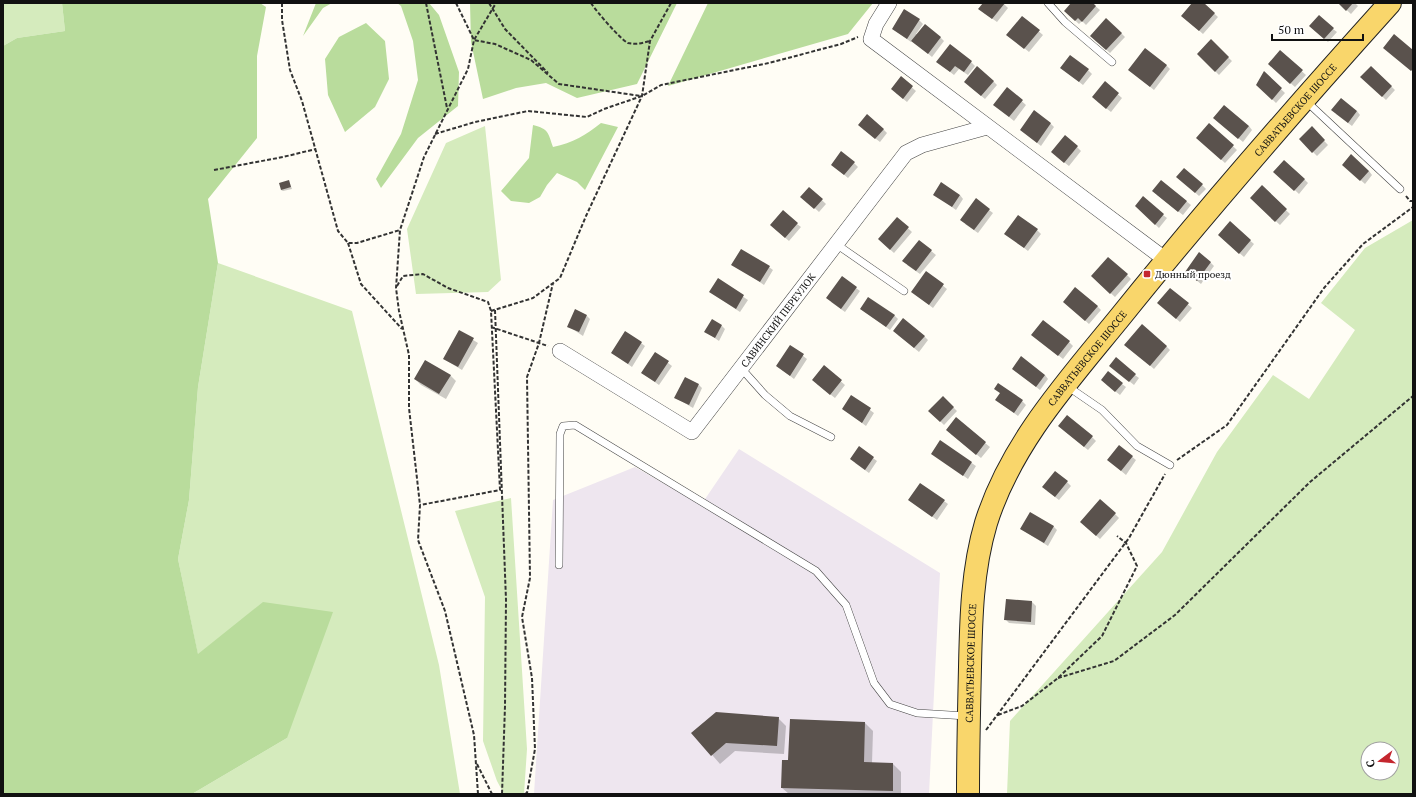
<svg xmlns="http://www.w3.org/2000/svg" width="1416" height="797" viewBox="0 0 1416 797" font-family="'PT Serif',serif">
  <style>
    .industrial { fill: #eee6ef }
    .green { fill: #d5ebbd; fill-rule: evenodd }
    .forest { fill: #b9dc9c }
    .shadow { fill: #0003 }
    .building { fill: #5a524d }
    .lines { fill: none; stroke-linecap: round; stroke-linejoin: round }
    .lane-casing { stroke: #444; stroke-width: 8 }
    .street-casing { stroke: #444; stroke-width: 16 }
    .primary-casing { stroke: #222; stroke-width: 24 }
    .path { stroke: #333; stroke-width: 2; stroke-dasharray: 4 2; stroke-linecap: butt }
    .lane { stroke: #fff; stroke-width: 7 }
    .street { stroke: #fff; stroke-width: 15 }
    .primary { stroke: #f9d66b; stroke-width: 22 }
    .poi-dot { fill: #c4262e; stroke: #fff; stroke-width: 1.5 }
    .labels { text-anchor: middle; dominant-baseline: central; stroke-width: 4; stroke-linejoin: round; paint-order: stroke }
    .street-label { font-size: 10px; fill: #111; stroke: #fff }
    .poi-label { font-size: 10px; fill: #111; stroke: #fff; text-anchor: start }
  </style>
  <rect width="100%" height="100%" fill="#fffdf5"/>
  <path class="industrial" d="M739,449l201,124 -11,221h-395l19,-294 82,-33 66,38z"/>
  <path class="green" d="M3,3h59l3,28 -48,7 -14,8z
    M485,126l16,154 -13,12 -72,2 -9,-65 39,-86z
    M1413,220v574h-406l3,-73 152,-169 55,-100 56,-77 36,24 46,-69 -34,-27 44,-55zM1368,749h24v24h-24z
    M218,263l134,48 87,354 21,129h-268l95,-56 -89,-83 -20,-96 11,-59 9,-113z
    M511,498l16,251 -3,45h-20l-7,-13 -14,-40 2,-144 -30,-86z"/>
  <path class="forest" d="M62,3h198l6,4 -9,49v82l-49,61 10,64 -20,124 -9,113 -11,59 20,95 65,-52 70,10 -46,126 -95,56h-189v-748l14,-8 48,-7z
    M316,3h16l-9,5 -20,28z
    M397,3h32l10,12 20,57 -1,34 -40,32 -37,50 -5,-9 25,-45 17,-54 -5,-39 -12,-35z
    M470,3h207l-40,81 -60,14 -31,-15 -30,5 -33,11 -12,-57z
    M708,3h165l-25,31 -180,52z
    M366,23l19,18 4,38 -14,28 -30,25 -17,-37 -3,-36 14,-22z
    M601,123l17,4 -33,63 -8,-8 -20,-9 -10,12 -7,12 -11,6 -18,-2 -10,-10 28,-33 4,-33c16,4 15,8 20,22 20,-4 33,-12 48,-24z"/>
  <path class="shadow" d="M984,3h19l5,5 -11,14 -14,-10z
    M1072,3h20l8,7 -14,15 -4,-4 -3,3 -10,-9z
    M1193,3h10l15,14 -15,17 -17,-15z
    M1339,3h16l3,3 -7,8z
    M1022,17l21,18 -14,17 -17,-14z
    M919,20l4,4 -7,10 24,3 4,4 -12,16 -20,-17 -1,2 -18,-13z
    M1333,29l4,3 -9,10 -14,-12z
    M1121,33l4,4 -15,16 -15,-13z
    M1211,41l21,20 -13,14 -21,-21z
    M1280,52l26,23 -11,12 -22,-19z
    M971,62l4,4 -7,9 -9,-6 -5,6 -13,-10z
    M1166,65l4,4 -16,21 -21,-17z
    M1371,67l24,23 -9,10 -24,-23z
    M1061,68l27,2 4,4 -9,11z
    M1264,73l21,20 -9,10 -19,-19z
    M901,78l15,13 -9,11 -11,-9z
    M993,81l4,4 -12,14 -16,-13z
    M1105,83l17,15 -11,14 -14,-11z
    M1008,89l18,16 -12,16 -16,-13z
    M1357,111l3,4 -8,11 -16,-12z
    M1218,121l31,5 3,4 -9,12z
    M1050,123l4,4 -13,19 -20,-16z
    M1209,124l28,26 -12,13 -24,-22z
    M1312,128l16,17 -11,11 -17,-17z
    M863,129h20l4,4 -7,9z
    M1077,147l4,4 -12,15 -13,-10z
    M854,163l4,4 -10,11 -12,-10z
    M1347,168l22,3 3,4 -7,9z
    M1279,175l25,4 4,4 -9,11z
    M1181,180l21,5 4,4 -7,7z
    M289,181l3,8 -9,2 -2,-1z
    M1161,181l30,24 -8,10 -26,-20z
    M1262,187l28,27 -10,11 -29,-27z
    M809,188l17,16 -7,8 -13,-12z
    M934,194l26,1 3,4 -7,11z
    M1136,206l27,9 4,3 -8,10z
    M989,210l4,3 -15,20 -13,-9z
    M897,218l15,14 -18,21 -11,-10z
    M1230,223l24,21 -10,13 -21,-18z
    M797,224l4,3 -12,14 -14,-12z
    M1037,230l4,4 -13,17 -22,-17z
    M919,241l17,14 -16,19 -13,-9z
    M1210,262l4,4 -13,18 -11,-9z
    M733,264l36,3 4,3 -9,15z
    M926,272l21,17 -14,19 -17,-13z
    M1127,275l4,4 -16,18 -19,-17z
    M718,280l30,20 -8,12 -30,-20z
    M856,288l4,3 -15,21 -14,-10z
    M1170,289l22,19 -12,14 -17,-15z
    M1068,305l29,1 4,4 -12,14z
    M861,309l33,6 4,4 -8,11z
    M587,316l3,3 -7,17 -15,-10z
    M722,326l3,3 -6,12 -13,-9z
    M459,331l19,12 -16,27 -18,-11z
    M898,335l26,1 4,4 -9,12z
    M1037,338l32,4 4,4 -10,13z
    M641,343l4,3 -13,21 -20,-14z
    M790,346l17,13 -13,20 -17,-13z
    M1166,346l4,4 -16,19 -24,-21z
    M655,353l17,13 -13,19 -17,-12z
    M824,367l21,18 -10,13 -18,-14z
    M1013,369l32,6 3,4 -8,11z
    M1114,369l21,6 4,3 -5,7z
    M450,375l6,6 -10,18 -25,-14 -6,-6z
    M1106,384h16l4,3 -6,8z
    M699,385l3,3 -9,20 -17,-10z
    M995,389l27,12 4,4 -8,11 -18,-13 1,-9z
    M851,396l23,17 -8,13 -23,-17z
    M943,397l14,14 -13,14 -14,-14z
    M956,419l34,28 -9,11 -30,-24z
    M1063,430l29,7 4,4 -8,9z
    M941,442l35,24 -8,13 -35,-25z
    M1119,446l17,14 -10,15 -18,-15z
    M873,458l4,3 -8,12 -14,-10z
    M1067,482l4,4 -12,14 -12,-9z
    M909,500l35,1 4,3 -11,16z
    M1115,514l4,4 -19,21 -15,-13z
    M1053,526l4,4 -9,16 -27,-17z
    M1007,600l25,2 4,4 -1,19 -26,-2 -4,-4z
    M778,718l8,8 -2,28 -49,-3 -15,13 -27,-31z
    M865,723l8,8 -1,32 21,1 8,8v22h-112l-7,-6 7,-27z"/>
  <path class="building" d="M983,3h22l-13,16 -14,-10z
    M1071,3h22l3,3 -14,16 -4,-4 -3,3 -11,-10z
    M1192,3h12l11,10 -16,18 -18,-15z
    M1338,3h15l-7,8z
    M904,9l16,10 -13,20 -15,-10z
    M1319,15l15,13 -10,11 -15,-13z
    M1022,16l18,14 -16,19 -18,-14z
    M1106,18l16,15 -16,17 -16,-14z
    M925,24l16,13 -13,17 -17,-13z
    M1394,34l19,16v19l-2,2 -28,-23z
    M1211,39l18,18 -14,15 -18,-18z
    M950,44l22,17 -8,11 -9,-6 -5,6 -14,-10z
    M1145,48l22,17 -17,22 -22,-17z
    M1280,50l23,20 -13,14 -22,-20z
    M1070,55l19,14 -10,13 -19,-14z
    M977,66l17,15 -13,15 -17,-14z
    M1371,66l21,20 -10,11 -22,-20z
    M1264,71l18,17 -10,12 -16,-15z
    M901,76l12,10 -10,13 -12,-10z
    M1105,81l14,12 -13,16 -14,-12z
    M1007,87l16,13 -14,17 -16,-12z
    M1341,98l16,13 -9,12 -17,-13z
    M1224,105l25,21 -11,13 -25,-21z
    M1034,110l17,13 -14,20 -17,-13z
    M867,114l17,15 -9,10 -17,-14z
    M1209,123l25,22 -13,15 -25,-22z
    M1312,126l13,14 -13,13 -13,-14z
    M1065,135l13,11 -14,17 -13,-11z
    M841,151l14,11 -11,13 -13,-10z
    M1351,154l18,17 -9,10 -18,-16z
    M1284,160l21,19 -11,12 -21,-19z
    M1184,168l19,16 -8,9 -19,-16z
    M289,180l2,7 -10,3 -2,-7z
    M1161,180l26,21 -9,11 -26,-21z
    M941,182l19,13 -8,12 -19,-12z
    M1262,185l25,24 -12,13 -25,-24z
    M809,187l14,12 -9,10 -14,-12z
    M1143,196l21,18 -9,11 -20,-19z
    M976,198l14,11 -16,21 -14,-10z
    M783,210l15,13 -13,15 -15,-13z
    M1018,215l20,14 -14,19 -20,-14z
    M897,217l12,10 -19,23 -12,-11z
    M1230,221l21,19 -12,14 -21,-19z
    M919,240l13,10 -16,21 -14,-10z
    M741,249l29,17 -10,16 -29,-17z
    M1199,252l12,10 -14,19 -12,-9z
    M1108,257l20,17 -18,20 -19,-18z
    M926,271l18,13 -15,21 -18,-13z
    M842,276l15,11 -16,22 -15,-11z
    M718,278l26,17 -8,14 -27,-17z
    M1075,287l23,19 -13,15 -22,-19z
    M1170,288l19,15 -13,16 -19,-16z
    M868,297l27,18 -9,12 -26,-18z
    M575,309l12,6 -8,17 -12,-5z
    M903,318l22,18 -11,12 -21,-17z
    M712,319l10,6 -7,13 -11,-6z
    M1043,320l27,21 -12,15 -27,-21z
    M1142,324l25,22 -17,20 -26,-21z
    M459,330l15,8 -16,29 -15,-8z
    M625,331l17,11 -14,22 -17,-11z
    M790,345l14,9 -14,22 -14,-10z
    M655,352l14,9 -14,21 -14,-9z
    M1021,356l24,19 -9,12 -24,-18z
    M1116,357l20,17 -7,8 -20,-16z
    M425,360l26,15 -12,19 -25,-15z
    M824,365l18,15 -12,15 -18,-15z
    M1108,371l15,12 -8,9 -14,-12z
    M685,377l14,7 -10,21 -15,-7z
    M998,383l25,17 -9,13 -19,-13 5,-7 -6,-4z
    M851,395l20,13 -9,15 -20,-14z
    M943,396l11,11 -14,15 -12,-11z
    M1067,415l26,21 -9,11 -26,-21z
    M956,417l30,25 -10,13 -30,-25z
    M940,440l32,22 -9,14 -32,-22z
    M1119,445l14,11 -12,15 -14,-11z
    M859,446l15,11 -9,13 -15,-11z
    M1055,471l13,10 -13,16 -13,-10z
    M920,483l25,17 -13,17 -24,-17z
    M1100,499l16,14 -20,23 -16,-14z
    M1030,512l24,14 -10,17 -24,-14z
    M1006,599l26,2 -1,21 -27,-2z
    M716,712l63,5 -2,29 -51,-3 -15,13 -20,-23z
    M790,719l75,3 -1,40 29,1v28l-112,-3 1,-28h6z"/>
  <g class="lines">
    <defs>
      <path id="lane" d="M1048,3l17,19 47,40
        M1306,101l94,88
        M836,244l68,47
        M740,367l25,28 25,21 41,21
        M1067,386l35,24 35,36 33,19
        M559,565l1,-131 3,-8 12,-1 241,146 30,34 28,78 16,21 27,9 50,3"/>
      <g id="street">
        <path d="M889,3l-13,21 -5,15 295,221"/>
        <path id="s1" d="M560,351l132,81 214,-279 16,-8 65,-18"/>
      </g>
      <g id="primary">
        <path id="s2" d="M968,794c0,-42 1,-84 2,-127 1,-48 2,-97 16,-144 25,-80 83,-143 135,-207 86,-107 177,-211 269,-313"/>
      </g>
    </defs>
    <use href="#lane" class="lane-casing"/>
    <use href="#street" class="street-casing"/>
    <use href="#primary" class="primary-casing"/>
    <path class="path" d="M282,3v17l8,50 12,31 36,130 10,12h9l43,-13
      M426,3l21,105
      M456,3l18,37 21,4 36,16 28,24 82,12
      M489,3l16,26 43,44
      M591,3c5,8 30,37 37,40 8,2 15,0 22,-2
      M435,134l40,-12 53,-11 59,6 17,-8 38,-13 19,-11 108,-22 72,-19 17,-7
      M214,170l69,-13 33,-8
      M1406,196l4,5h3
      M348,243l13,41 41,45
      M397,286l6,-10 20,-2 25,14 40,14 3,9 9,179 -80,15
      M495,310l11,290 -1,106 -3,88
      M491,311l42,-13 27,-20 26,-62 56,-120 8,-55 21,-38
      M491,327l57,19
      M1177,460l50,-35 97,-137 39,-44 50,-37
      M1058,678l56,-17 61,-46 135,-133 103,-86
      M998,715l24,-9 36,-28 44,-42 35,-70 -11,-23 -9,-7
      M986,730l143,-192 36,-64
      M477,764l15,30
      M478,794l-4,-59 -29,-124 -27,-71 2,-35 -11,-97v-53l-10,-44 -3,-23 4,-58 24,-73 44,-88 6,-29 22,-37
      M525,794l2,-1 8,-44 -3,-71 -10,-61 8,-39 -3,-201 12,-34 14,-60"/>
    <use href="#lane" class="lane"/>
    <use href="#street" class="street"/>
    <use href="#primary" class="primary"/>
  </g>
  <rect class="poi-dot" x="1143" y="270" width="8" height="8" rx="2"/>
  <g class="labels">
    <g class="street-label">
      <text stroke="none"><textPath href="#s2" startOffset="791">САВВАТЬЕВСКОЕ ШОССЕ</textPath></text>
      <text stroke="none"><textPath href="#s1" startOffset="296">САВИНСКИЙ ПЕРЕУЛОК</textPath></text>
      <text stroke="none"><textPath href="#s2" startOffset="467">САВВАТЬЕВСКОЕ ШОССЕ</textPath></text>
      <text stroke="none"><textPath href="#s2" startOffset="131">САВВАТЬЕВСКОЕ ШОССЕ</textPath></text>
    </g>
    <g class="poi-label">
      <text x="1155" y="274">Дюнный проезд</text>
    </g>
  </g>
  <rect width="1416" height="797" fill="none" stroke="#111111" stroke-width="8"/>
  <g transform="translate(1380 761) rotate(254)"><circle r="19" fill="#ffffff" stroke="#a0a0a0"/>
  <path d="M0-3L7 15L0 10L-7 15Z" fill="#c4262e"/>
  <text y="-6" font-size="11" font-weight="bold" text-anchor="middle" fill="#111111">С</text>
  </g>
  <path d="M1272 34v6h91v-6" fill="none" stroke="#111111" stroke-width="2"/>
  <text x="1278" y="34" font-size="12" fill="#111111" stroke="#ffffff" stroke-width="3" paint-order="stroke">50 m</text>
</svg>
